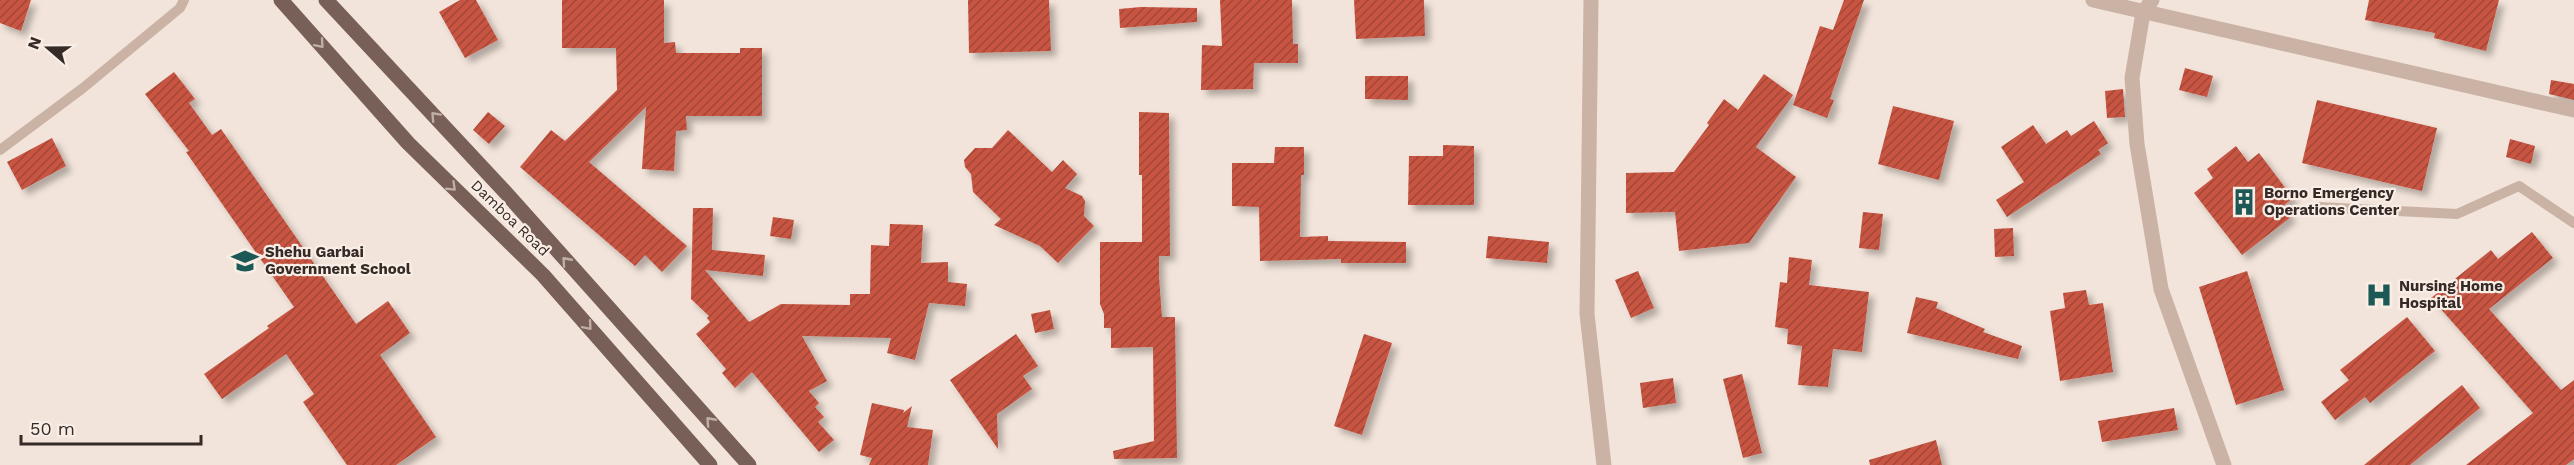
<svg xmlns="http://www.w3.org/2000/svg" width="2574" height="465" viewBox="0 0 2574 465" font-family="'Work Sans',sans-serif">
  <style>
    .building { fill: url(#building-hatch); filter: url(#shadow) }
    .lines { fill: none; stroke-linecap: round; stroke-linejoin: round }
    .service { stroke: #cab2a5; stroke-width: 10 }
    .minor { stroke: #cab2a5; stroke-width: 15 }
    .tertiary { stroke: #cab2a5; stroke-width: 15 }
    .primary { stroke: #785f57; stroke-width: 15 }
    .oneway { stroke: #bfaea6 }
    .labels { text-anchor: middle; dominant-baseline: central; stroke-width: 4.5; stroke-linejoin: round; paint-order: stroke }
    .poi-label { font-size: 15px; font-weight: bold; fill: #362a27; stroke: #f9eee6; text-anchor: start }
    .street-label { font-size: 15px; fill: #362a27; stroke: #f9eee6 }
  </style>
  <defs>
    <pattern id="building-hatch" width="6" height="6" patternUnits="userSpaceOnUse" patternTransform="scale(1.5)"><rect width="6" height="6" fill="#c85442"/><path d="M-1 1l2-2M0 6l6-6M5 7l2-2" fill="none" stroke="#a34637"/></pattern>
    <filter id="shadow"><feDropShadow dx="5.5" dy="5.5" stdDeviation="3" flood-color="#0004"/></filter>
  </defs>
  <rect width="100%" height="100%" fill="#f2e4da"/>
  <path class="building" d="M0,0h31l-10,31 -21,-8z
    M460,0h16l22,40 -33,18 -26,-46z
    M562,0h102v43l11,-1 1,11h64v-5h22v68h-76l1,14 -11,1 -2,40 -32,-2 4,-62 -57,55 98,84 -25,26 -17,-17 -10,11 -115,-99 31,-37 14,11 52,-51 -1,-42h-54z
    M968,0h81l2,51 -82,2z
    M1220,0h72l1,44h5v19h-44l-1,26 -52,1 1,-45 20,1z
    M1354,0h70l1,36 -69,3z
    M1844,0h20l-34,99 4,1 -7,18 -34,-13 27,-79 13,4z
    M2369,0h130l-13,51 -52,-13 1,-5 -70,-13z
    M1141,7l56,1v14l-77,6 -1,-19z
    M2185,68l28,8 -6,21 -28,-7z
    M174,72l21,27 -6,4 23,32 9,-6 135,195 32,-23 22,32 -30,22 56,82 -40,28h-49l-44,-63 11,-8 -28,-40 -64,45 -18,-25 65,-46 -2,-2 27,-19 -108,-155 3,-1 -44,-57z
    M1764,74l29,21 -37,52 40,30 -47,66 -70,8 -4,-39 -49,1v-40l48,-1 35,-47 -2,-2 17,-24 14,11z
    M1365,76h43v24l-43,-1z
    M2551,80l23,4v16l-25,-6z
    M2123,89l2,28 -18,1 -2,-27z
    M2317,100l120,28 -15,63 -120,-28z
    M1893,106l61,15 -15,59 -61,-16z
    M488,112l17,14 -16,18 -16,-14z
    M1139,112l30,1 1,143h-11v21l3,40h13l2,141 -63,1 -1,-8 41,-10 -1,-94 -42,1v-20h-7v-14l-4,-10v-62h42v-67h-3z
    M2094,121l14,22 -10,7 3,4 -94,63 -11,-17 28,-18 -23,-35 32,-22 13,19 21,-14 4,6z
    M1008,130l44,42 11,-12 14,14 -12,14 17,8 3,5 -1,15 10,10 -36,37 -18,-17 -46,-21 7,-6 -28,-27 -2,-18 -6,-7 -1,-7 11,-12h17z
    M52,138l14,28 -44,24 -15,-28z
    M2510,139l25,7 -4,18 -25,-7z
    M1443,145l31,1v59h-66l1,-49h34z
    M2236,146l12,16 11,-9 34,45 -10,8 8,11 -49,38 -48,-62 19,-15 -6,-9z
    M1275,147h29v28h-3l-1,62 28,-1v5l78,1v21h-65v-4l-81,2 -1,-54 -27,-1v-43h42z
    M693,208h20l-1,42 53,5 -2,21 -58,-6 44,52 32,-18 69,1v-11h20l1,-49 18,1 1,-22 33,1 -2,38 27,-1v20l19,2 -2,22 -36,-3 -14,57 -28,-7 4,-15 -89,-2 25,45 -18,10 10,12 -4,4 9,10 -6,5 16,18 -15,12 -67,-80 -17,16 -13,-15 4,-4 -30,-35 14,-12 -3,-4 2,-2 -18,-17z
    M1863,212l20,2 -4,36 -20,-2z
    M773,217l21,3 -3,19 -21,-3z
    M2013,228l1,28 -19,1 -1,-28z
    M2532,232l21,26 -64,51 72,81 13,-10v79l-8,6h-100l67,-52 -102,-115 60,-48 7,9z
    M1488,236l61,6 -2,21 -61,-5z
    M1789,257l23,3 -3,25 60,7 -7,60 -29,-3 -5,38 -30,-2 4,-39 -15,-2 1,-15 -13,-2 5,-45 7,1z
    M1638,271l16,37 -23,10 -16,-38z
    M2247,271l37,119 -48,15 -37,-118z
    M2086,290l3,15 14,-2 10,69 -53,9 -10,-70 15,-3 -2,-15z
    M1916,297l22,5 -2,6 49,21 -2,3 39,14 -4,13 -111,-26z
    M1050,310l4,19 -19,4 -4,-19z
    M2407,317l28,34 -65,52 -5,-6 -30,23 -14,-18 28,-22 -9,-10z
    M1016,334l22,32 -15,10 9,13 -35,25 1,35 -48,-69z
    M1364,334l28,9 -30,92 -28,-9z
    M1742,374l20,79 -19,5 -20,-79z
    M1673,378l3,25 -33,5 -3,-25z
    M2462,385l18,23 -70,57h-46z
    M872,403l32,7 -1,3 9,-7 -5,21 26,3 -5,35h-59l3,-7 -12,-3z
    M2174,408l4,22 -76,12 -4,-21z
    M1936,440l6,25h-72l-1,-5z"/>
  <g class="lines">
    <path class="service" d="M0,150l83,-62 97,-80 4,-8
      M2318,207l139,7 62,-28 55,37"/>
    <path class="minor" d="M2152,0l-9,13 -11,65 5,66 24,145 63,176"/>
    <path class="tertiary" d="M1591,0l-4,314 17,151
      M2093,0l481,110"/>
    <path class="primary" d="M281,0l127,143 135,132 167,190
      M326,0l181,194 242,271"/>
  </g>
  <defs><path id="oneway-chevron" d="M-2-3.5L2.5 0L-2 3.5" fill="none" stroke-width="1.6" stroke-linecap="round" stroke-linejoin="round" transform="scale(1.5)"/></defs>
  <g class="oneway">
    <use href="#oneway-chevron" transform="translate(320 44) rotate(49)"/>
    <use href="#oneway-chevron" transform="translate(435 116) rotate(-133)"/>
    <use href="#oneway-chevron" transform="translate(452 187) rotate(44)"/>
    <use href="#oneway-chevron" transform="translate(566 261) rotate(-132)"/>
    <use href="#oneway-chevron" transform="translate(588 326) rotate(49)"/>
    <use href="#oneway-chevron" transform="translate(710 421) rotate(-132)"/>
  </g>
  <defs>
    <symbol id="building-bare" viewBox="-9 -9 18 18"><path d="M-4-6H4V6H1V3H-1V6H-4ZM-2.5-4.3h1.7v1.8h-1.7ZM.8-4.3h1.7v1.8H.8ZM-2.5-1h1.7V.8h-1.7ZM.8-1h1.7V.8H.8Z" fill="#1c5855" stroke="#f9eee6" stroke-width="2.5" paint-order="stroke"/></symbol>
    <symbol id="school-bare" viewBox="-9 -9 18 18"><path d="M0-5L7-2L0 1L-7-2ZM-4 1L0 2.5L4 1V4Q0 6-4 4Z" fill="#1c5855" stroke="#f9eee6" stroke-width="2.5" paint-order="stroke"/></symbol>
    <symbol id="hospital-bare" viewBox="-9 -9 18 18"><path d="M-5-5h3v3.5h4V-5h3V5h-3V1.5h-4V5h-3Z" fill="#1c5855" stroke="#f9eee6" stroke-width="2.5" paint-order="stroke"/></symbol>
  </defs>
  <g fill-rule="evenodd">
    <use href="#building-bare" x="2225" y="183" width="38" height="38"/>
    <use href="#school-bare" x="226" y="242" width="38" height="38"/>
    <use href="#hospital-bare" x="2360" y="276" width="38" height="38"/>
  </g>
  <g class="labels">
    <g class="poi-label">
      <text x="2264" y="193">Borno Emergency<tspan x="2264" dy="17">Operations Center</tspan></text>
      <text x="265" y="252">Shehu Garbai<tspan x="265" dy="17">Government School</tspan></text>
      <text x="2399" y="286">Nursing Home<tspan x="2399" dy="17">Hospital</tspan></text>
    </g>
    <g class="street-label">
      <text transform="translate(510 218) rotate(44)">Damboa Road</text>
    </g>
  </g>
  <g transform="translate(48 48) rotate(290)" stroke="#f9eee6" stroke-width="4.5" paint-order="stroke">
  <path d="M0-4.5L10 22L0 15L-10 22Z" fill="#362a27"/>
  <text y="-9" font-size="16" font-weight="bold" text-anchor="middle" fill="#362a27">N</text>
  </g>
  <path d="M21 435v9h180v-9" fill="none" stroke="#362a27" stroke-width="3"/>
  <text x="30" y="435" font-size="18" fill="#362a27" stroke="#f9eee6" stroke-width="4.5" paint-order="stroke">50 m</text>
</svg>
